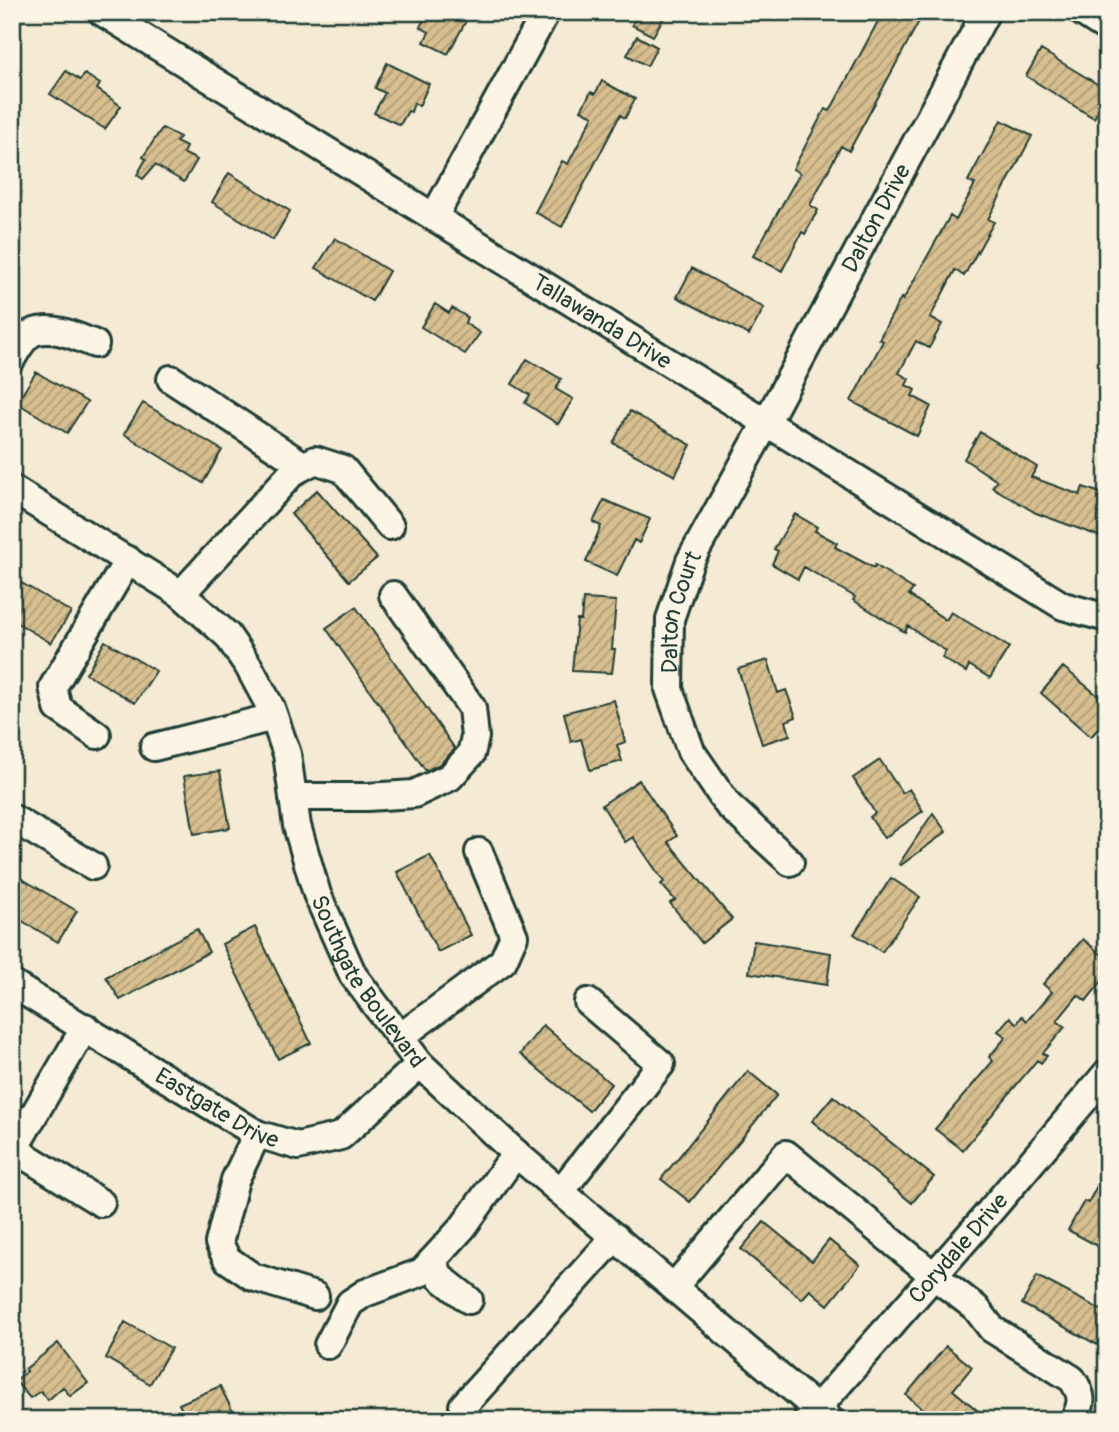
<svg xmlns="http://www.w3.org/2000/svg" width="1119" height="1432" viewBox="0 0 1119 1432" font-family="Pangolin,sans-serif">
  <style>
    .building { fill: url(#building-hatch); stroke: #1f3d34; stroke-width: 2 }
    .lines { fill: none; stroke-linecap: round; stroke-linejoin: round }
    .minor-casing { stroke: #1f3d34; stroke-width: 32 }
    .minor { stroke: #fcf5e5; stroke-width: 26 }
    .labels { text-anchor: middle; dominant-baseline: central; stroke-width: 5; stroke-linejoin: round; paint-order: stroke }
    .street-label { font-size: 23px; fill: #1f3d34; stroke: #fcf5e5 }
  </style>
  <defs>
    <pattern id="building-hatch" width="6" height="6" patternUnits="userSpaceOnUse" patternTransform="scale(1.75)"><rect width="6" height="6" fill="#d8bf8f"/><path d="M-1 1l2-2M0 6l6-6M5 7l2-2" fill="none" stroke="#af9c76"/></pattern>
  </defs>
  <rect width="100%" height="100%" fill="#f5ead4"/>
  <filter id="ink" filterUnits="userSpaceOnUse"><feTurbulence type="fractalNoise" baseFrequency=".0143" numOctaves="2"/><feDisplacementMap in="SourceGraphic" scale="14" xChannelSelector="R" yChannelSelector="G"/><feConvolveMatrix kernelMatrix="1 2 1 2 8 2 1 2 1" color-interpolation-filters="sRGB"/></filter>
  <g filter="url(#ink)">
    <path class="building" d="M428,12h22l16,9 -18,33 -24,-12 5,-10 -9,-5z
      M638,12h29l-14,24 -21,-11z
      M883,12h41l-75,139 -8,-5 -31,59 8,5 -13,24 -3,-2 -20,39 -29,-15 47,-83 -7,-4 32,-60 5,2z
      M637,36l20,11 -10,19 -20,-11z
      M1041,50l66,40v7l-13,21 -68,-42z
      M387,63l42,21 -10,22 -5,-3 -3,9 -3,-1 -8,14 -26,-12 11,-20 -10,-5z
      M66,71l14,9 5,-6 15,10 -3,5 24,17 -16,23 -55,-35z
      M602,81l33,18 -10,19 -5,-3 -58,112 -27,-15 27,-51 6,3 25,-48 -12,-6 10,-18 4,2z
      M1001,120l31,16 -44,83 6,3 -30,54 -9,-6 -25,48 12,6 -13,24 -13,-7 -17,32 10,6 -3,6 9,5 -3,6 19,10 -14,30 -66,-35 32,-60 -4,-2 22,-41 2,2 47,-84 6,4 19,-36 -7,-3z
      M162,128l18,9 -4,5 10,5 -3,6 14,7 -13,22 -29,-17 -12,14 -6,-4 9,-16 -3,-2z
      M229,173l61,38 -17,29 -61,-38z
      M335,238l54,33 -17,30 -56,-33z
      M692,268l72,40 -15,27 -72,-38z
      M435,304l14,9 3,-5 15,9 -2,6 15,10 -15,21 -44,-27z
      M527,359l34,20 -5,10 17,10 -15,25 -33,-21 5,-8 -18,-11z
      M36,372l51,30 -20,31 -50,-30z
      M143,403l79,47 -19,33 -79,-49z
      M630,411l61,34 -16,31 -62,-33z
      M980,432l57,35 -6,10 49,18 3,-8 24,8v44l-71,-26 -44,-26 5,-6 -33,-22z
      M317,490l60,68 -28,23 -58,-67z
      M604,500l46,19 -11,24 -5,-3 -17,36 -31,-14 15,-36 -8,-4z
      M795,514l22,13 -2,4 22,12 -2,4 39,21 1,-3 38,24 -4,6 37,25 5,-8 58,35 -19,31 -21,-13 -3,7 -24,-14 4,-7 -38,-25 -3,6 -52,-32 2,-3 -51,-30 -6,12 -26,-15 6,-13 -4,-2z
      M20,582l51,30 -20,31 -39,-23v-26z
      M583,599l33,2 -4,48h3l-3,24 -40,-2 5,-51h4z
      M356,607l99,142 -15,15 -14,7 -100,-143z
      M105,641l51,30 -21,32 -49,-29z
      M768,660l10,33 8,-3 10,27 -10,4 4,14 -28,9 -24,-75z
      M1063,667l44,36v15l-16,19 -50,-44z
      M614,700l11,42 -8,3 5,16 -32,9 -9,-31 -10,3 -7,-29z
      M880,760l22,33 7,-4 14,22 -39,27 -14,-21 5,-4 -22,-35z
      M220,771l10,57 -36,6 -10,-58z
      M639,780l38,56 -9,6 64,77 -30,24 -32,-40 5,-3 -14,-16 3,-2 -31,-45 -8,5 -23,-37z
      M933,813l13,19 -45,33 -2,-1z
      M430,855l41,80 -33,17 -41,-80z
      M12,873l65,38 -19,31 -46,-27z
      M891,878l29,19 -38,55 -28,-18z
      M255,927l56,116 -33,16 -56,-115z
      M197,929l12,23 -89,48 -14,-23z
      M1083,939l24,20v16l-21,26 -8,-6 -21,26 8,6 -22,26 4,3 -6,7 -4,-3 -74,90 -28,-21 58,-68 -4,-4 17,-20 -8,-6 12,-14 7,7 5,-8 5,5 25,-29 -9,-8z
      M754,941l77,12 -4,32 -78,-12z
      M543,1025l68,59 -22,27 -69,-57z
      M748,1071l29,24 -87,107 -29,-23z
      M833,1096l101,81 -22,26 -100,-82z
      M1107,1167v84l-39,-21 16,-29 4,2z
      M764,1222l48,39 17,-21 31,25 -32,40 -18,-15 -8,9 -61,-50z
      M1037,1276l70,37v37l-85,-46z
      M125,1322l46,26 -21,36 -44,-26z
      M58,1343l30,40 -18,13 -7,-9 -15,13 -7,-9 -11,7 -15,-17 12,-10 -2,-2z
      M946,1346l26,21 -19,23 36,30h-53l-30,-25z
      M220,1386l17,34h-50l-8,-16z"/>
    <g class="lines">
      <defs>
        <g id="minor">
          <path id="s1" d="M102,12l961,594 44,12"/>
          <path d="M1082,12l25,16"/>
          <path d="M434,217l112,-205"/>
          <path d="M12,358c5,-8 12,-22 22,-26 20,-7 43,5 61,12"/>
          <path d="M171,379l133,87"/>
          <path id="s2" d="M12,489l169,105 46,41 22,32 22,41 16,46 10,72 20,68 36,81 67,89 101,94 309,262"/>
          <path d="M181,594l112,-122 22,-12 28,9 47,57"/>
          <path d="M97,735l-39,-27 -5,-21 75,-127"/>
          <path d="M154,747l120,-30"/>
          <path d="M293,797h74l47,-3 36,-17 21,-23 4,-17 -3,-29 -79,-113"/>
          <path d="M12,818l81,48"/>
          <path id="s3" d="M790,862l-62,-57 -37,-54 -22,-62 1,-70 20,-58 76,-138 220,-411"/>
          <path id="s4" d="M12,984l245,150 41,12 43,-10 79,-72"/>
          <path d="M85,1027l-71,122 87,54"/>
          <path d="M400,1037l103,-76 11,-25 -35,-84"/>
          <path d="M257,1134l-22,46 -16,63 8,16 26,18 62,19"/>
          <path d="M561,1191l100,-127 -73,-62"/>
          <path d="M432,1261l9,17 28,22"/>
          <path d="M674,1287l112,-133 147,121 43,33 16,21 80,50c11,16 11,24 2,41"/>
          <path d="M328,1345l22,-42 15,-10 57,-21 41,-45 53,-74"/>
          <path d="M463,1406l152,-169"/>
          <path id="s5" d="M807,1420l173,-197 127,-150"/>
        </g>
      </defs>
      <use href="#minor" class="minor-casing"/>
      <use href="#minor" class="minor"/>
    </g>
  </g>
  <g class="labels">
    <g class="street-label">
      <text stroke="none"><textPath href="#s3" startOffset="737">Dalton Drive</textPath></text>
      <text stroke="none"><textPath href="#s1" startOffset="588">Tallawanda Drive</textPath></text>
      <text stroke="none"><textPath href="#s3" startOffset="294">Dalton Court</textPath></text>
      <text stroke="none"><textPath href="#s2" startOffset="640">Southgate Boulevard</textPath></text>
      <text stroke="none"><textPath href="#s4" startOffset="240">Eastgate Drive</textPath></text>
      <text stroke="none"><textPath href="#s5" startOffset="229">Corydale Drive</textPath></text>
    </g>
  </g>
  <rect width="1119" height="1432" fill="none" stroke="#fcf5e5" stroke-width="42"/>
  <rect x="21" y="21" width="1077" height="1390" fill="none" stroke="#1f3d34" stroke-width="2.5" filter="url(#ink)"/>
</svg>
